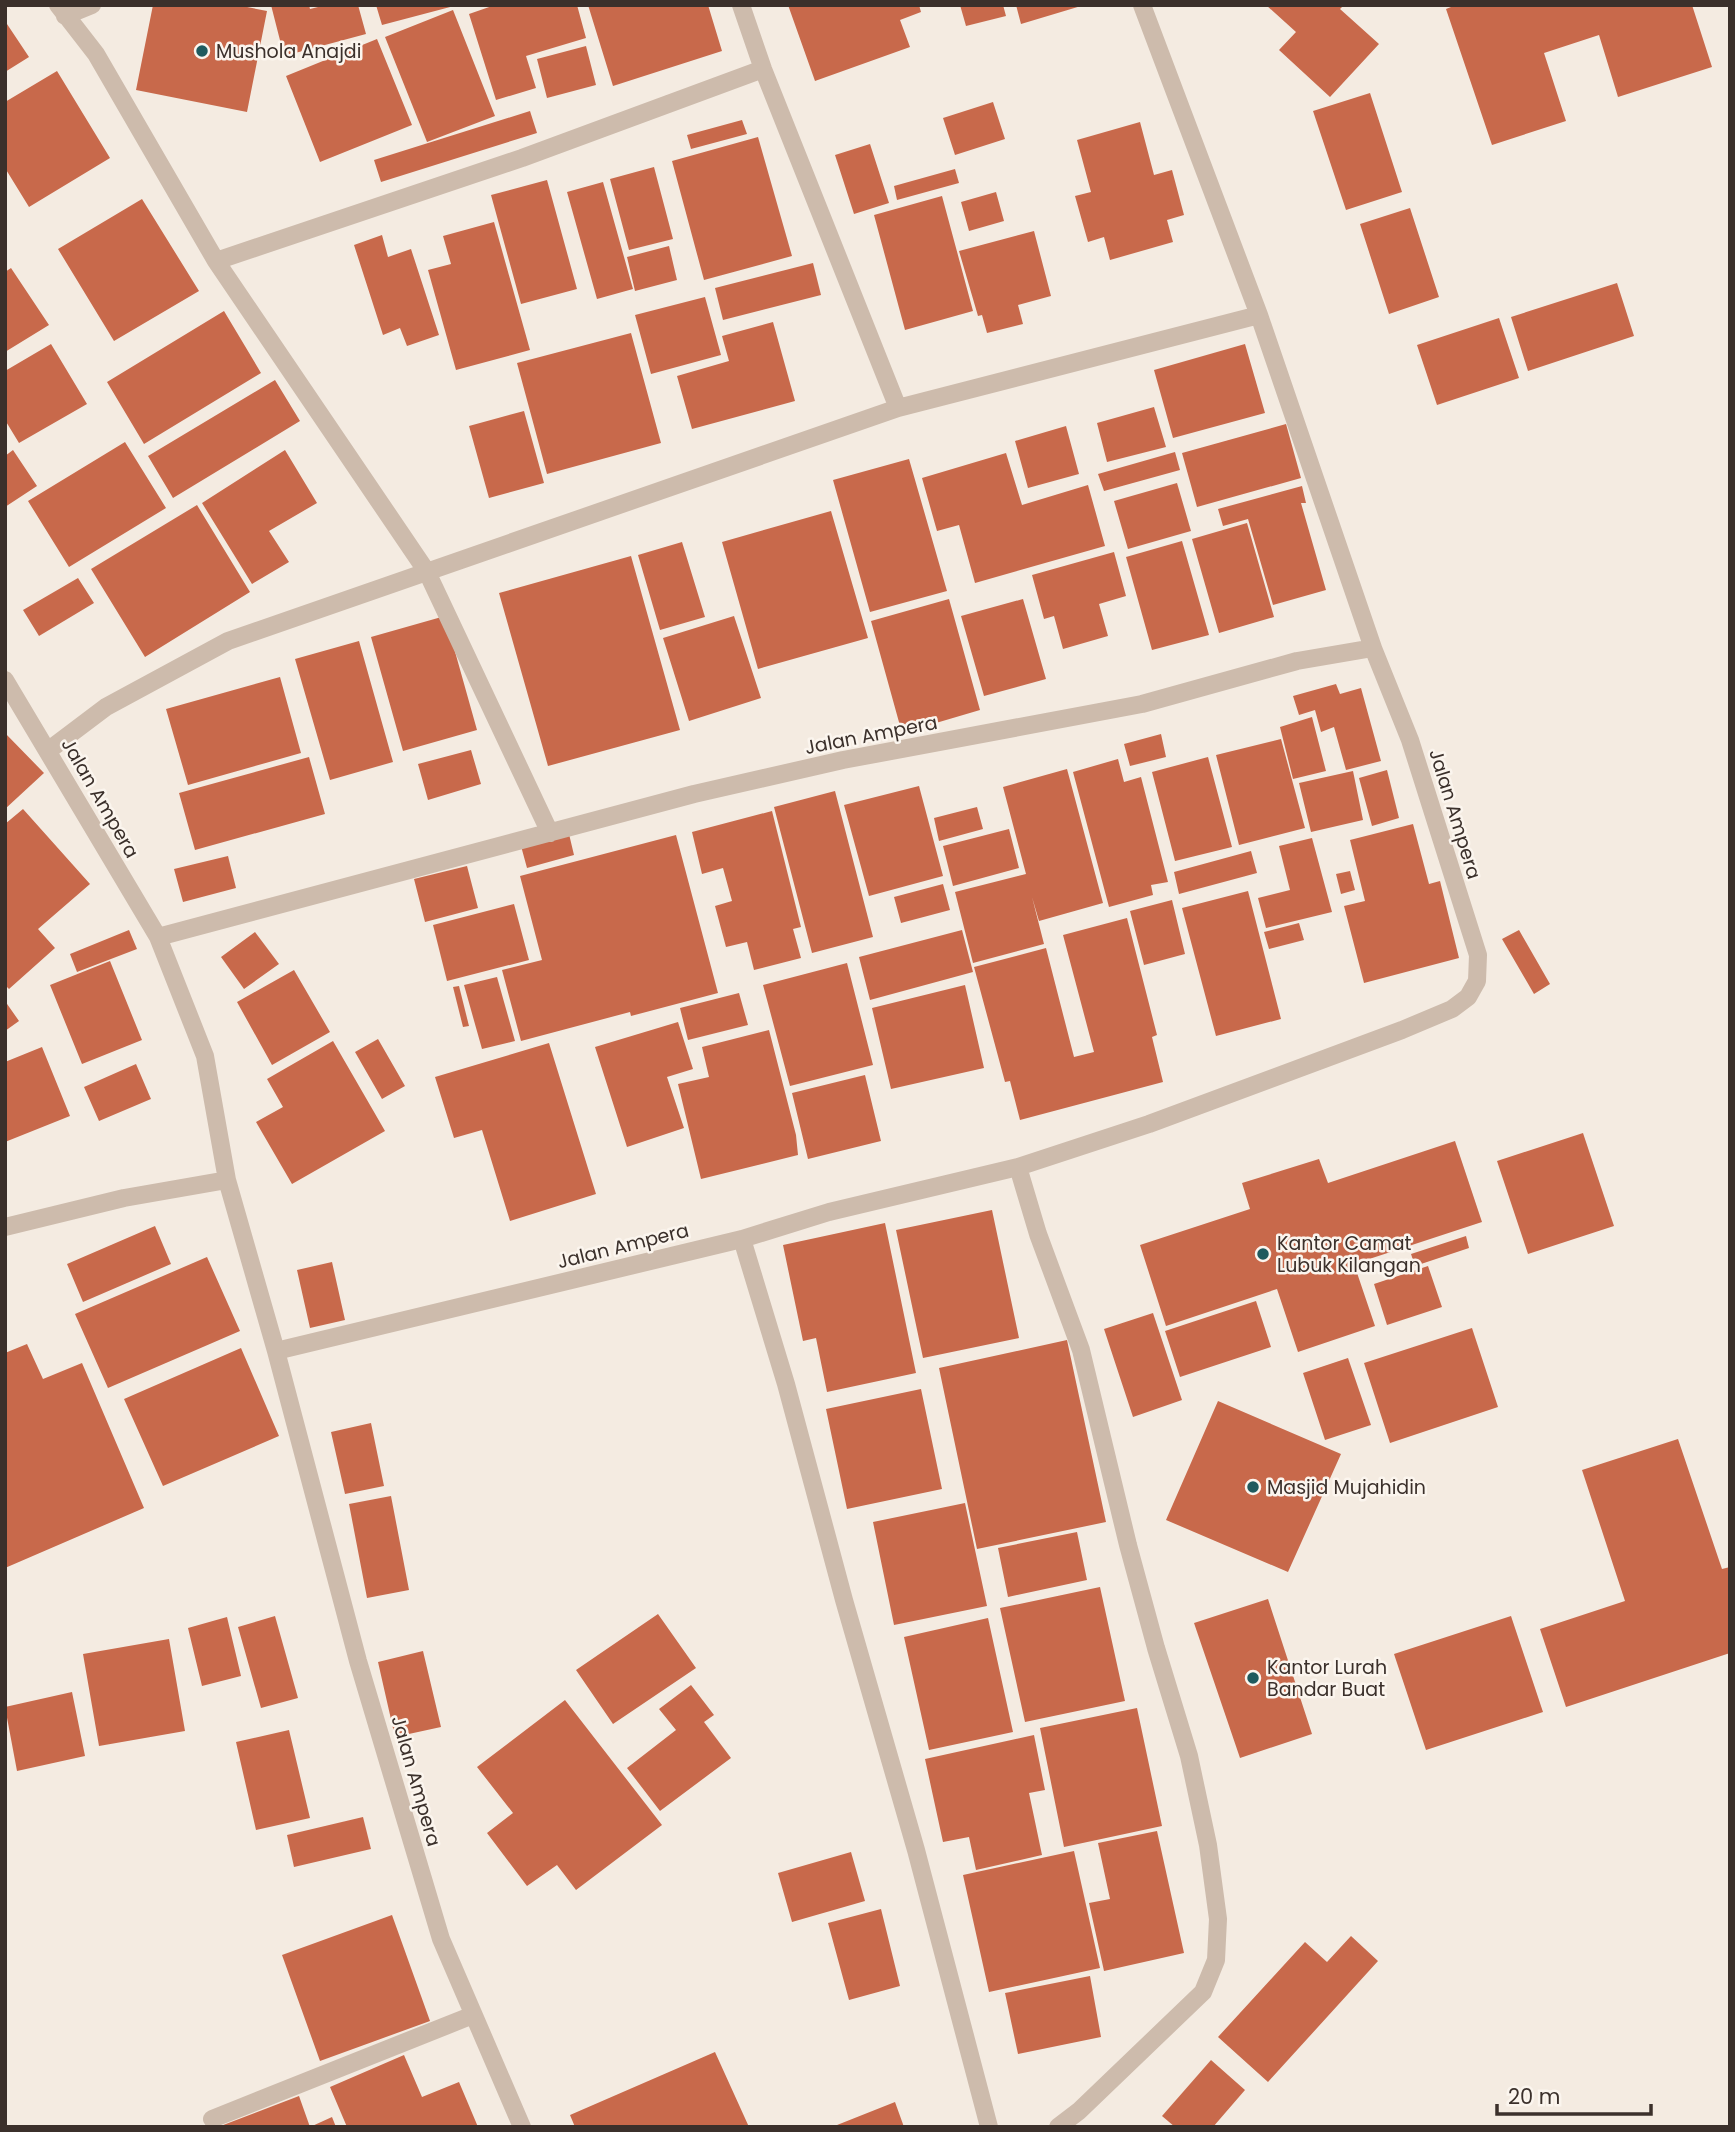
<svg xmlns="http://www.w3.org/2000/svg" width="1735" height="2132" viewBox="0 0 1735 2132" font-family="Poppins,sans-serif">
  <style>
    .building { fill: #c8694b }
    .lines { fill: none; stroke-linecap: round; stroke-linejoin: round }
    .minor { stroke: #cdbbac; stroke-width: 18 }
    .poi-dot { fill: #1f5a5e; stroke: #fbf5ee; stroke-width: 2.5 }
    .labels { text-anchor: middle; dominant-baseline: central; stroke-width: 5; stroke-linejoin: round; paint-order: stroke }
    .poi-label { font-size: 19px; fill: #3b302b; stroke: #fbf5ee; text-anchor: start }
    .street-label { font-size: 19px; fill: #3b302b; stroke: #fbf5ee }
  </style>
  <rect width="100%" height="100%" fill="#f4ebe1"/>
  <path class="building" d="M153,5h84l30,6 -20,101 -111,-22z
    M271,5h38l1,4 16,-4h32l8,29 -82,22z
    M376,5h78v1l-72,19z
    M495,5h82l9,33 -60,18 10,32 -40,12 -27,-86z
    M588,5h120l14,46 -109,35z
    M788,5h131l2,7 -21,8 10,27 -95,34z
    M960,5h43l3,11 -40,10z
    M1016,5h64l1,1 -60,18z
    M1266,5h78l-4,4 39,35 -49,53 -51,-47 17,-18z
    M1456,5h236l20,62 -94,30 -19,-62 -55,18 22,68 -74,24 -46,-136z
    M453,10l42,106 -68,26 -42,-105z
    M5,21l24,36 -24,15z
    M377,39l35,86 -92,37 -34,-86z
    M586,46l10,39 -49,13 -10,-39z
    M57,71l53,87 -81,49 -24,-39v-66z
    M1370,93l32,99 -56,18 -33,-99z
    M993,102l12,37 -50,16 -12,-37z
    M530,111l7,22 -156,49 -7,-22z
    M742,120l5,14 -56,15 -4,-14z
    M1140,122l14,53 18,-5 12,45 -17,5 6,22 -63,18 -6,-23 -16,5 -13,-46 16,-4 -14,-52z
    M758,137l34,119 -88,24 -32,-119z
    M870,144l19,59 -35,11 -19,-59z
    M654,167l19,72 -44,11 -19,-71z
    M955,169l4,14 -62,17 -3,-14z
    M547,180l30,109 -56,15 -30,-109z
    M603,182l30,107 -36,10 -30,-107z
    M996,192l8,29 -35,10 -8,-29z
    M942,196l31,115 -68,19 -31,-115z
    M142,199l57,92 -85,50 -56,-92z
    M1410,208l29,89 -50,17 -29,-90z
    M494,222l36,128 -74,20 -28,-100 23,-6 -8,-28z
    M1034,231l17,65 -33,9 5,19 -36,9 -5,-18 -4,1 -19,-65z
    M382,235l6,22 23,-8 28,86 -32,11 -7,-18 -17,7 -29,-90z
    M669,246l8,34 -42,11 -8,-34z
    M813,263l8,32 -98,25 -8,-32z
    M11,268l38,57 -44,27v-80z
    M1617,283l17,53 -106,35 -17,-54z
    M705,297l16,58 -70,19 -16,-59z
    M224,311l37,62 -117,71 -37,-62z
    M1499,318l20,60 -82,27 -20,-60z
    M773,322l22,79 -103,28 -15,-53 52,-15 -7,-25z
    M631,333l30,110 -114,31 -30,-111z
    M51,344l36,60 -68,39 -14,-23v-49z
    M1245,344l20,69 -92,25 -19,-68z
    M275,380l25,41 -127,77 -25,-42z
    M1154,407l12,40 -59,15 -10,-39z
    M524,411l20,72 -55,15 -20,-72z
    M1286,424l15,54 -104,29 -15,-54z
    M1066,426l13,48 -51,14 -13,-47z
    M125,442l41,66 -97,59 -41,-66z
    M13,450l24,36 -32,21v-51z
    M285,450l32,53 -48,28 20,31 -37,22 -50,-81z
    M1175,452l5,18 -76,21 -6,-17z
    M1006,453l16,52 66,-20 17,61 -130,37 -16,-58 -22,6 -15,-53z
    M909,459l38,132 -77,21 -37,-132z
    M1177,483l14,48 -63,18 -14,-48z
    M1302,486l4,17h-5l25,87 -53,15 -25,-86 -25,7 -5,-17z
    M197,505l53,87 -105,65 -54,-88z
    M831,511l37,127 -110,31 -36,-127z
    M1247,523l27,94 -55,16 -27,-94z
    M1182,541l27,94 -57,15 -26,-93z
    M682,542l23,75 -45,13 -22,-75z
    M1114,552l12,44 -27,8 9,32 -45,13 -9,-33 -10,3 -12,-44z
    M631,556l49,174 -132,36 -49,-173z
    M78,578l16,25 -55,33 -16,-26z
    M949,599l31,111 -78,23 -31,-112z
    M1023,599l23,80 -62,17 -23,-80z
    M445,616l32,114 -74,21 -32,-114z
    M734,616l27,82 -72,23 -26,-83z
    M359,641l34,121 -63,18 -35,-121z
    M280,677l21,76 -113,32 -22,-76z
    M1336,684l4,10 21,-6 20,73 -35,9 -12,-43 -13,5 -6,-22 -16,5 -6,-19z
    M1312,717l14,54 -33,8 -13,-52z
    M5,733l39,40 -39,36z
    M1161,734l5,23 -36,9 -6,-22z
    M1281,739l24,89 -66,17 -23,-90z
    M471,750l10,34 -53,16 -10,-36z
    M309,757l16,57 -130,36 -16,-57z
    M1208,757l24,90 -57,14 -23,-89z
    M1118,759l6,23 17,-5 27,105 -17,3 2,10 -44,12 -36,-135z
    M1067,769l36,134 -64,18 -7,-24 12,47 -71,19 -18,-71 71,-18 -23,-87z
    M1387,770l12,48 -27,8 -13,-48z
    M1353,771l10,49 -52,12 -12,-49z
    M919,786l24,90 -74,20 -25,-91z
    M835,791l38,146 -61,16 -38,-146z
    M977,807l6,22 -44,12 -5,-23z
    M23,809l67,75 -52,45 17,19 -46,41 -4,-4v-161z
    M772,811l29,116 -8,2 8,29 -47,12 -7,-28 -21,5 -11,-41 17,-5 -9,-33 -21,6 -10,-42z
    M1413,824l16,60 11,-3 19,77 -95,25 -20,-77 21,-5 -15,-61z
    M1009,829l10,39 -66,18 -10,-40z
    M569,834l5,21 -47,13 -6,-22z
    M676,835l42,158 -87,23 -1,-4 -109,29 -19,-71 40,-10 -22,-84z
    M1312,838l20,74 -66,16 -8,-30 32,-8 -11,-44z
    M1251,851l6,22 -78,21 -5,-22z
    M228,856l8,32 -53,14 -9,-33z
    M467,866l11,42 -53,14 -11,-43z
    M1350,871l5,19 -14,4 -5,-20z
    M943,884l7,26 -49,13 -7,-26z
    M1248,891l33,128 -65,17 -34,-128z
    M1172,900l13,54 -41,11 -14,-54z
    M514,904l15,56 -82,21 -14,-56z
    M1127,918l30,117 -5,2 11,45 -143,38 -10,-39 -5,1 -31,-115 72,-19 28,109 20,-5 -31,-117z
    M1299,923l5,17 -35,9 -5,-17z
    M129,930l8,19 -60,23 -7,-18z
    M962,930l11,42 -103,28 -11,-43z
    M1519,930l31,54 -16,10 -32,-55z
    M255,932l24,32 -35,25 -23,-32z
    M110,961l32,79 -60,24 -32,-79z
    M847,963l26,102 -83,21 -27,-101z
    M294,970l36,62 -58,33 -35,-63z
    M497,977l18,64 -33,8 -18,-64z
    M965,985l19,83 -93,21 -19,-81z
    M459,986l10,40 -6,1 -10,-40z
    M739,993l9,32 -60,15 -8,-32z
    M5,1001l14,20 -14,10z
    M678,1022l15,47 -26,8 17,51 -57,19 -32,-100z
    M769,1030l27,105 2,20 -97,24 -23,-95 31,-7 -7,-30z
    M378,1039l27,47 -23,13 -27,-47z
    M333,1041l52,90 -93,53 -36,-62 27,-15 -16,-28z
    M549,1043l47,151 -86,27 -28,-91 -28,8 -19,-61z
    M42,1047l28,69 -65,26v-80z
    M136,1064l15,35 -52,22 -15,-34z
    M865,1075l16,66 -73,18 -16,-66z
    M1583,1133l31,93 -86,28 -31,-93z
    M1455,1141l27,81 -128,42 21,62 -77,26 -21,-63 -111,37 -26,-81 110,-36 -8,-26 77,-24 9,24z
    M992,1210l27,128 -96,20 -27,-128z
    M885,1223l31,150 -89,19 -11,-54 -13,3 -20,-96z
    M155,1226l16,38 -88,38 -16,-38z
    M1466,1236l3,12 -54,18 -4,-12z
    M207,1257l33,74 -132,57 -33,-74z
    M332,1262l13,58 -35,8 -13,-58z
    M1428,1266l14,41 -55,18 -13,-41z
    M1256,1301l15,46 -91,30 -15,-46z
    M1153,1313l29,87 -49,17 -29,-88z
    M1472,1328l26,79 -108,36 -26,-80z
    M1067,1340l39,182 -129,27 -38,-181z
    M27,1344l16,35 39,-16 62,145 -139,60v-215z
    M241,1348l38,88 -116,50 -39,-87z
    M1348,1358l23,67 -46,15 -22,-67z
    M921,1389l21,100 -95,20 -21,-100z
    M1218,1401l123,53 -53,118 -122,-52z
    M371,1423l13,63 -39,8 -14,-62z
    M1678,1439l44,130 8,-2v86l-164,54 -26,-78 85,-28 -43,-131z
    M391,1496l18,94 -42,8 -18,-94z
    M965,1503l22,103 -93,19 -21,-103z
    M1077,1532l10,48 -79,17 -10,-49z
    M1100,1587l25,114 -100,21 -25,-114z
    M1268,1599l44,135 -72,24 -46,-135z
    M658,1614l38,54 -83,56 -37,-54z
    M275,1616l23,82 -37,10 -23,-81z
    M1511,1616l32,96 -117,38 -32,-96z
    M227,1617l14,59 -39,10 -14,-58z
    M988,1618l25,114 -84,18 -25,-113z
    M169,1639l16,92 -86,15 -16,-92z
    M423,1651l18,76 -46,10 -17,-75z
    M691,1685l23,30 -10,7 27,36 -71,53 -33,-43 49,-38 -17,-21z
    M72,1692l13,64 -68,15 -12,-64z
    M565,1700l97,125 -86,65 -19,-25 -30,21 -40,-53 26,-20 -36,-46z
    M1137,1708l25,118 -98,21 -24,-119z
    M289,1730l21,88 -54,12 -20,-88z
    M1034,1735l11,55 -16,3 13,62 -66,15 -7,-33 -26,5 -18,-83z
    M363,1817l8,32 -77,18 -7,-32z
    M1157,1831l27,122 -80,18 -15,-68 21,-4 -12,-56z
    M1074,1851l26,117 -111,24 -26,-117z
    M851,1852l14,49 -73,21 -14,-49z
    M881,1909l19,77 -51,14 -21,-77z
    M392,1915l38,106 -110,40 -38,-106z
    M1351,1936l27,25 -110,121 -50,-45 87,-95 22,20z
    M1090,1976l11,61 -83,17 -13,-61z
    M715,2052l34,75h-174l-5,-12z
    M404,2055l18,42 37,-15 19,45h-131l-17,-40z
    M1211,2060l34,30 -32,37h-38l-13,-11z
    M299,2096l11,31 22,-10 4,10h-118z
    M895,2102l9,25h-72z"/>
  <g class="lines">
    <path class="minor" d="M58,5l38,49 120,207 211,311 123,261
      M741,5l22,64 135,339
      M65,16l27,-11
      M216,261l306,-103 241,-89
      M1259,315l114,333
      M5,680l153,257 47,119 22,124 49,171 82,310 83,278 81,188
      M49,750l57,-43 122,-66 670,-233 361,-93 -117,-310
      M158,937l536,-143 149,-34 299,-56 155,-43 76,-13 37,92 68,215 -1,26 -9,16 -16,12 -50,21 -253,94 -131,43 -189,45 -87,27 -466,112
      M1018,1167l20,67 43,116 47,195 28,103 33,108 19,89 10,74 -2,41 -13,32 -124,119 -21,16
      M5,1227l119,-29 103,-18
      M742,1239l44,145 58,216 72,250 73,277
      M212,2119l261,-104"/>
  </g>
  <g class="poi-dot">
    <circle cx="202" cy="51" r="7"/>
    <circle cx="1263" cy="1254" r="7"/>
    <circle cx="1253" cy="1487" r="7"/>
    <circle cx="1253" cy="1678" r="7"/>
  </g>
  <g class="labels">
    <g class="poi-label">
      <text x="216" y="51">Mushola Anajdi</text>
      <text x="1277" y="1243">Kantor Camat<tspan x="1277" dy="22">Lubuk Kilangan</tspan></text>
      <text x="1267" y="1487">Masjid Mujahidin</text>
      <text x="1267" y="1667">Kantor Lurah<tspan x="1267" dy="22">Bandar Buat</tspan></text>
    </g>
    <g class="street-label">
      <text transform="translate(871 735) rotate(-11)">Jalan Ampera</text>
      <text transform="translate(100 798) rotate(60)">Jalan Ampera</text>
      <text transform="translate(1455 814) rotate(73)">Jalan Ampera</text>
      <text transform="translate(623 1246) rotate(-14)">Jalan Ampera</text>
      <text transform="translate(416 1781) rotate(74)">Jalan Ampera</text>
    </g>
  </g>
  <rect width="1735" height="2132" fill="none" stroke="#3b302b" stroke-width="14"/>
  <path d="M1497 2104v10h154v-10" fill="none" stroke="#3b302b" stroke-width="3.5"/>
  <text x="1508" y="2104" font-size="21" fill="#3b302b" stroke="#fbf5ee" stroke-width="5" paint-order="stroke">20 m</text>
</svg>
